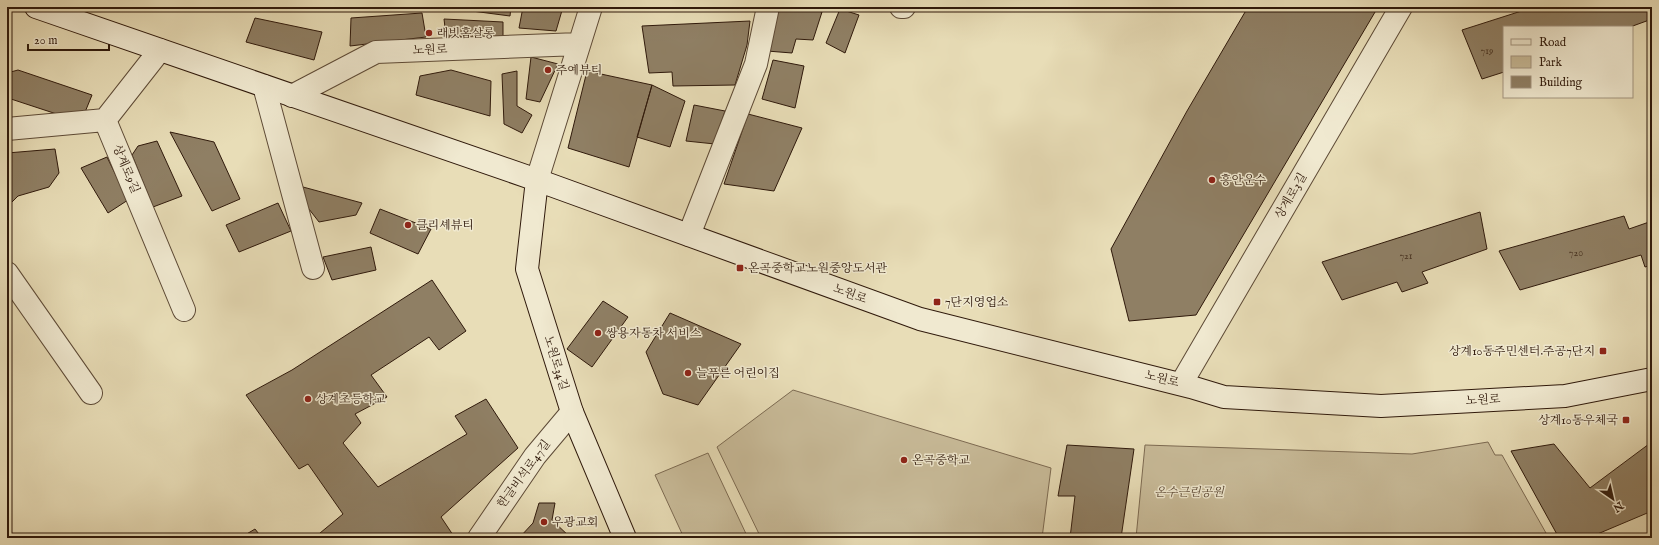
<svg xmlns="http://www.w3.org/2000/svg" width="1659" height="545" viewBox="0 0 1659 545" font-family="'IM FELL English','Noto Serif KR',serif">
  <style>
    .green { fill: #c9bc9a; stroke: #7c6a52 }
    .building { fill: #8f7f64; stroke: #2f190b }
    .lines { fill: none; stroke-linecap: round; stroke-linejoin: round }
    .street-casing { stroke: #5d4a36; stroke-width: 24 }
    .secondary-casing { stroke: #2f190b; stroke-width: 24 }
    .street { stroke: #f0e9d0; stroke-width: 22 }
    .secondary { stroke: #f0e9d0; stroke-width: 22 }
    .poi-dot { fill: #8f2418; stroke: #f0e9d0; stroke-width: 1.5 }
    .labels { text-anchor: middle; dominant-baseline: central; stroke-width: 3; stroke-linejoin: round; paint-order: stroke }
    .number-label { font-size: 10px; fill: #473221 }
    .poi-label { font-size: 12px; fill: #2f190b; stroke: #f0e9d0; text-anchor: start }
    .street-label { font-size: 12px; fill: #2f190b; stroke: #f0e9d0 }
    .park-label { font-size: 12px; font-style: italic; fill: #5d4a36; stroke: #f0e9d0 }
  </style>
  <rect width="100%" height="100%" fill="#e8ddb7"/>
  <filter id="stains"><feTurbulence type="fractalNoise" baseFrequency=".005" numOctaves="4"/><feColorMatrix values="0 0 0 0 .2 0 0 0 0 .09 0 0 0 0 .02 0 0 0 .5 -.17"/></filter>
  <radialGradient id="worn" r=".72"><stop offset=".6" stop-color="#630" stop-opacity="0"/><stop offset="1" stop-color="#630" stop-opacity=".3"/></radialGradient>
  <path class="green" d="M793,390l258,78 -9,70h-281l-44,-91z
    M1488,442l7,13h7l44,78 -2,1 3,4h-411l9,-93 267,9z
    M708,453l40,85h-64l-29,-63z"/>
  <path class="building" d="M427,7h35v2z
    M473,7h38l-1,9 -38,-5z
    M523,7h40l-7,24 -37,-3z
    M775,7h26l21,5 -9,28 -17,-1 -4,14 -25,-2z
    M1248,7h130l-182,308 -67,6 -18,-72 76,-138z
    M1534,7h118v12l-22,8h-126v45l-22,7 -20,-49z
    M840,9l19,6 -14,38 -19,-10z
    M422,13l4,24 -76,9 1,-28z
    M255,18l67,14 -8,28 -68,-18z
    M444,19l59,3v17l-57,-3z
    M750,21l-3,24 -12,40 -62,1 -1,-14 -23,1 -7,-47z
    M531,57l27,7 -18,38 -14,-3z
    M773,60l31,6 -9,42 -33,-9z
    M18,70l74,25 -11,27 -70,-23 -4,1v-27z
    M451,70l40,11 -1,35 -74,-21 4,-19z
    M517,71v35l15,9 -10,18 -18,-9 -2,-50z
    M587,71l65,14 -23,82 -61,-19z
    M652,85l33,16 -15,46 -33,-10z
    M694,105l31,6 -10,33 -29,-3z
    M748,114l54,14 -28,63 -50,-7z
    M170,132l44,10 26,57 -28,12z
    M157,141l25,55 -29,11 -21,-52 6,-9z
    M55,149l4,24 -10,14 -31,9 -11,11v-54z
    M107,157l21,43 -20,13 -27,-45z
    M303,187l59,16 -6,12 -37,7 -17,-22z
    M278,203l13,28 -52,21 -13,-27z
    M380,209l51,20 -13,25 -48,-21z
    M1480,212l7,37 -65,23 6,11 -26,9 -5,-10 -55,18 -20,-38z
    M1624,216l5,13 23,-8v44l-7,2 -4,-12 -121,35 -21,-39z
    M371,247l5,23 -44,10 -9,-23z
    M432,280l34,51 -27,19 -10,-13 -58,38 16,22 -32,17 6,9 -18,20 35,44 89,-53 -12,-18 31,-17 32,49 -77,69 14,21h-141l29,-24 -35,-50 -9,5 -53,-74 46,-25z
    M603,301l25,16 -36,50 -25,-18z
    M670,313l71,31 -43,61 -35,-11 -17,-42z
    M1554,444l36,44 59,-44h3v67l-64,27h-29l-48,-87z
    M1067,445l67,4 -13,89h-51l5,-42h-17z
    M539,503h16l-3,17 19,18h-52l14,-15z
    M255,529l7,9h-22z"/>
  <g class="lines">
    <defs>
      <path id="street" d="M901,7h3
        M264,86l49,182
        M292,96l84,-44 203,-8
        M105,120l55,-70
        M7,129l98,-9 79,190
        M537,180l54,-173
        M689,235l67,-171 12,-57
        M7,273l84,120
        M1181,384l220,-377
        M479,538l56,-82 37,-44"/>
      <path id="secondary" d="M36,7l501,173 383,139 271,68 33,10 157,9 184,-10 87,-17
        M537,180l-10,89 45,143 53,126"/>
    </defs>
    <use href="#street" class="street-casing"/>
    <use href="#secondary" class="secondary-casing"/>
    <use href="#street" class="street"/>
    <use href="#secondary" class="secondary"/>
  </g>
  <g class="poi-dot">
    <circle cx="429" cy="33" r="4"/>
    <circle cx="548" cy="70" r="4"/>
    <circle cx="1212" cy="180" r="4"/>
    <circle cx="408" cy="225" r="4"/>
    <rect x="736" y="264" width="8" height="8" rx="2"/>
    <rect x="933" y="298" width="8" height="8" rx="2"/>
    <circle cx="598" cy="333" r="4"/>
    <rect x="1599" y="347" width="8" height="8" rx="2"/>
    <circle cx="688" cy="373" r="4"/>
    <circle cx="308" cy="399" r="4"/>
    <rect x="1622" y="416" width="8" height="8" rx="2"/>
    <circle cx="904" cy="460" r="4"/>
    <circle cx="544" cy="522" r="4"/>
  </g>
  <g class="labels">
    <g class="number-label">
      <text x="1487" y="51">719</text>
      <text x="1576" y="253">720</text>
      <text x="1406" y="256">721</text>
    </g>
    <g class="poi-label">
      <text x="437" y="33">래빗홈살롱</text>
      <text x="556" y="70">주예뷰티</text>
      <text x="1220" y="180">흥안운수</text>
      <text x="416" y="225">클리셰뷰티</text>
      <text x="748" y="268">온곡중학교노원중앙도서관</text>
      <text x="945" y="302">7단지영업소</text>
      <text x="606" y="333">쌍용자동차 서비스</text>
      <text x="1595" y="351" text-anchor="end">상계10동주민센터.주공7단지</text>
      <text x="696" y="373">늘푸른 어린이집</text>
      <text x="316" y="399">상계초등학교</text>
      <text x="1618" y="420" text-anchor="end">상계10동우체국</text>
      <text x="912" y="460">온곡중학교</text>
      <text x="552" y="522">우광교회</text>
    </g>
    <g class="street-label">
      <text transform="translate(430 50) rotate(-2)">노원로</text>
      <text transform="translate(126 169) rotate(67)">상계로9길</text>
      <text transform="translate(1291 196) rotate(-60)">상계로3길</text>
      <text transform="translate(850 294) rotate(20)">노원로</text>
      <text transform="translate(556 363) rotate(73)">노원로34길</text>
      <text transform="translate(1162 379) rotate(14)">노원로</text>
      <text transform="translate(1483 400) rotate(-3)">노원로</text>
      <text transform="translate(524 474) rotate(-54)">한글비석로47길</text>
    </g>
    <g class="park-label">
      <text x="1189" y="492">온수근린공원</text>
    </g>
  </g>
  <rect width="1659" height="545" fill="none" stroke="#e8ddb7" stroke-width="24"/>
  <rect x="8" y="8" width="1643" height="529" fill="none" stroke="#2f190b" stroke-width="2"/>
  <rect x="12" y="12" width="1635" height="521" fill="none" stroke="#2f190b"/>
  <rect x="1503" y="26" width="130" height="72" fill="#f0e9d0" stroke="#a39681"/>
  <rect x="1511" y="39" width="20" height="6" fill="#f0e9d0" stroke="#a39681"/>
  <text x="1539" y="46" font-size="12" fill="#2f190b">Road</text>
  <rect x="1511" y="56" width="20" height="12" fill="#c9bc9a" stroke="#a39681"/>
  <text x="1539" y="66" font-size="12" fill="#2f190b">Park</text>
  <rect x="1511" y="76" width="20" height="12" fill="#8f7f64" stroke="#a39681"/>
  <text x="1539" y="86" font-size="12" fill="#2f190b">Building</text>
  <g transform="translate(1613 499) rotate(146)" stroke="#f0e9d0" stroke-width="3" paint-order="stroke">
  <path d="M0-3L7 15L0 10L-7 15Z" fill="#2f190b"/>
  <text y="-6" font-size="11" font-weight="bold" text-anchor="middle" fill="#2f190b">N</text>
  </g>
  <path d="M28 44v6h81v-6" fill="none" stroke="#2f190b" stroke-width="2"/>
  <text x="34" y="44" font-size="12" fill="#2f190b" stroke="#f0e9d0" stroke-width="3" paint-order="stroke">20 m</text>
  <rect width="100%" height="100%" filter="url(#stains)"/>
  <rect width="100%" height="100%" fill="url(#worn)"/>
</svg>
